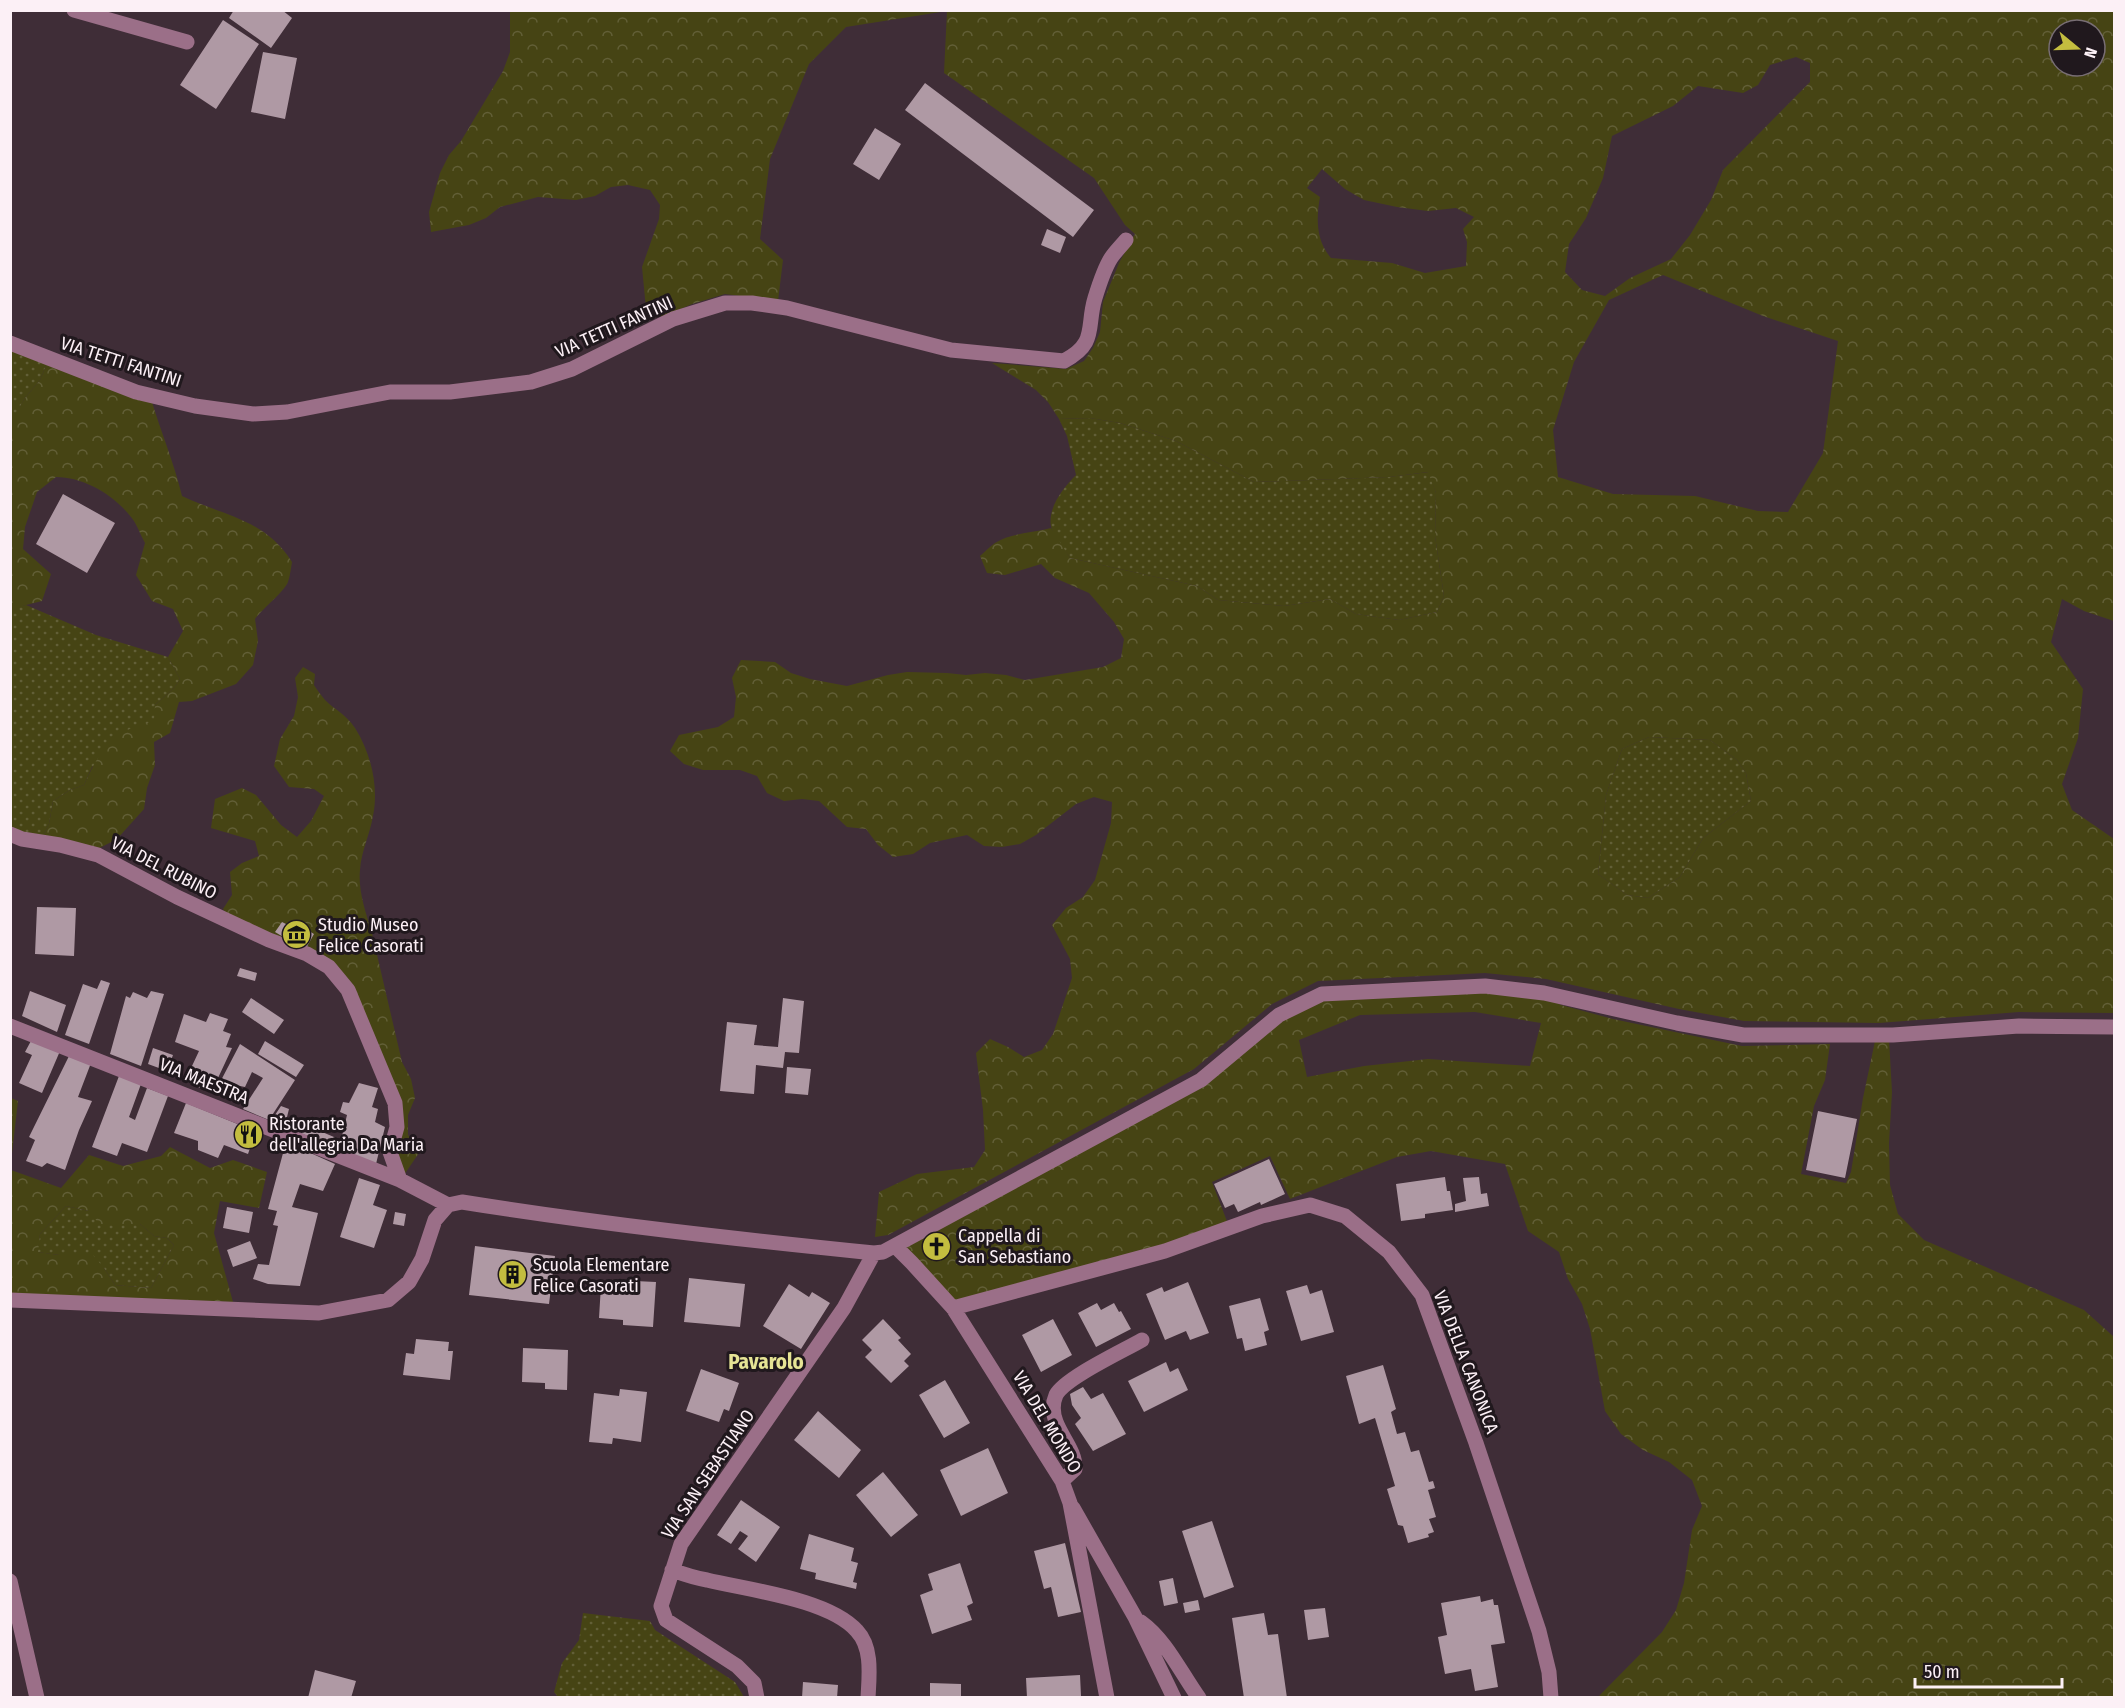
<svg xmlns="http://www.w3.org/2000/svg" width="2125" height="1708" viewBox="0 0 2125 1708" font-family="'Fira Sans Condensed',sans-serif">
  <style>
    .grass { fill: url(#grass-dots) }
    .forest { fill: url(#forest-crowns); fill-rule: evenodd }
    .building { fill: #af99a4 }
    .lines { fill: none; stroke-linecap: round; stroke-linejoin: round }
    .minor { stroke: #9b6f88; stroke-width: 15 }
    .labels { text-anchor: middle; dominant-baseline: central; stroke-width: 6; stroke-linejoin: round; paint-order: stroke }
    .street-label { font-size: 18px; fill: #fcf0f6; stroke: #20181d }
    .poi-label { font-size: 18px; fill: #fcf0f6; stroke: #20181d; text-anchor: start }
    .quarter-label { font-size: 21px; font-weight: bold; fill: #e6e495; stroke: #20181d }
  </style>
  <defs>
    <pattern id="grass-dots" width="8" height="8" patternUnits="userSpaceOnUse" patternTransform="scale(1.5)"><rect width="8" height="8" fill="#464414"/><path d="M2 2h.1M6 6h.1" fill="none" stroke="#625f37" stroke-width="1.8" stroke-linecap="round"/></pattern>
    <pattern id="forest-crowns" width="20" height="18" patternUnits="userSpaceOnUse" patternTransform="scale(1.5)"><rect width="20" height="18" fill="#464414"/><path d="M2 6a3 3 0 1 1 6 0M12 15a3 3 0 1 1 6 0" fill="none" stroke="#625f37"/></pattern>
  </defs>
  <rect width="100%" height="100%" fill="#3f2d37"/>
  <path class="grass" d="M11,345l37,16 -8,19 -15,18 -14,25z
    M1090,418l30,5 56,18 78,41 135,-5 40,-5 7,21 -1,43 9,60 -7,16 -38,8 -43,-6 -26,-15 -46,7 -66,-6 -21,-14 -127,-28c-5,-8 -14,-18 -18,-28 -7,-20 12,-43 24,-55l-9,-39 -8,-17z
    M26,605l70,30 72,22 12,22 -6,9 -19,17v17l-63,45 -8,18 -14,5 -17,11 -4,23 -7,14 -31,-7v-224z
    M1649,737l61,3 27,20 9,13 5,28 -48,37 -23,39 -32,21 -21,-3 -29,-21 8,-79 16,-46z
    M66,1206l23,5 35,12 16,1 14,12 13,2 7,7 -23,43 -36,-3 -11,-17 -45,-13 -22,-3 3,-18z
    M583,1613l67,8 5,9 80,52 9,15h-186l-4,-5 8,-29 17,-23z"/>
  <path class="forest" d="M510,11h1604v610l-30,-10 -22,-12 -11,43 32,47 -5,49 -16,46 10,26 42,29v174l-95,-1 -140,11 -135,-2 -65,-12 -133,-30 -61,-6 -167,8 -46,23 -78,65 -306,166 -13,2 4,-45 38,-18 57,-7 11,-17 -2,-40 -7,-57 14,-14 18,8 16,10 18,-7 11,-16 19,-56 -2,-19 -18,-34 14,-17 17,-11 12,-17 16,-57 1,-21 -18,-5 -18,7 -40,31 -16,9 -18,3 -18,-1 -17,-11 -37,8 -17,11 -20,3 -15,-12 -12,-16 -19,-2 -28,-26 -17,-2 -18,2 -17,-8 -10,-17 -17,-6h-37l-19,-6 -14,-13 9,-16 39,-8 16,-10 2,-20 -4,-19 9,-18 34,2 16,11 19,6 37,7 41,-11 19,-3 40,1 19,2 19,-2 21,2 19,5 78,-13 18,-9 3,-19 -10,-17 -25,-29 -34,-15 -14,-14 -36,11 -18,-2 -7,-17c5,-4 9,-9 15,-13 15,-10 38,-10 56,-15l19,30 127,28 21,14 66,6 46,-7 26,15 43,6 38,-8 7,-16 -9,-60 1,-43 -8,-21 -39,5 -135,5 -78,-41 -56,-18 -30,-5 -31,1 -11,-17 -12,-12 -44,-27 74,6 18,-8 9,-13 7,-16 3,-30 16,-39 16,-29 -10,-9 -31,-47 -150,-105 3,-62 -101,16 -37,37 -39,95 -10,80 23,21 -5,41 -53,-7 -33,10 -25,11 -20,4 -5,-52 17,-48 1,-14 -10,-15 -22,-5 -17,2 -16,9 -19,4 -38,-3 -38,10 -14,11 -17,7 -38,7 -2,-20 11,-39 9,-18 12,-14 42,-70 7,-19zM2059,30h36v36h-36zM1796,57l14,6v19l-87,88 -12,30 -21,35 -19,24 -41,19 -25,18 -23,-6 -17,-18 4,-28 17,-26 17,-40 9,-42 61,-30 25,-20 45,7 15,-8 12,-20zM1322,169l23,20 19,11 33,7 31,4 28,-3 18,9 -11,12 4,13 -1,24 -41,7 -33,-10 -61,-5c-15,-17 -15,-39 -11,-61l-13,-9zM1663,275l100,41 75,25 -15,112 -35,59 -30,-1 -63,-15 -82,-2 -55,-17 -5,-47 21,-68 35,-62zM1649,737l61,3 27,20 9,13 5,28 -48,37 -23,39 -32,21 -21,-3 -29,-21 8,-79 16,-46z
    M48,361l103,38c10,33 23,64 31,97 42,20 83,23 110,66 -1,6 -2,14 -4,20 -4,10 -26,27 -33,37l3,22 -5,24 -17,19 -44,17 -13,1 -9,31 -16,9 1,23 -8,23 -3,21 -27,30 -25,13 -50,-14 7,-14 4,-23 17,-11 14,-5c15,-34 32,-58 70,-63l1,-17 19,-17 6,-9 -12,-22 15,-26 -10,-22 -21,-8 -16,-26 9,-32c-5,-9 -8,-19 -14,-26 -17,-22 -47,-40 -75,-40l-19,15 -12,35 -2,22 28,25 -9,27 -28,7 -3,-1 -1,-184 15,-25 15,-18z
    M303,667l12,7 -1,11c3,5 7,10 11,15 10,10 21,14 30,28 16,25 24,59 18,88 -3,18 -12,36 -13,54 -2,19 5,41 11,59l31,133 9,17 4,19 -7,17v20l15,12 -19,28 -10,-24 6,-24 -69,-162 -100,-45 -8,-11 9,-14 -2,-23 12,-9 17,-7 -4,-15 -44,-13 4,-29 27,-11 14,7 25,30 16,12 14,-16 13,-25 -10,-7 -25,-2 -15,-21 6,-27 14,-23 4,-19 -3,-19z
    M1439,991l105,4 17,10 52,14 129,27 88,-2 -5,36 -11,26 -13,68 45,9 5,-11 12,-74 12,-57 14,-2 3,53 -3,51 1,42 8,29 26,26 160,70 30,27v360h-516l64,-65 14,-22 8,-27 8,-53 10,-24 -10,-26 -23,-18 -26,-12 -22,-16 -16,-23 -15,-82 -8,-25 -14,-25 -9,-27 -31,-21 -23,-67 -74,-13 -34,6 -107,42 -20,-43 -58,26 16,42 -62,21 -209,60 -55,-57 176,-94 204,-137 41,-19zM1475,1012l66,11 -11,43 -102,-7 -64,7 -57,11 -8,-37 61,-25z
    M11,1098l7,3 -7,61 -1,-64z
    M170,1147l40,21 23,-8 34,12 -8,36 -39,-7 -6,32 19,69 -222,-7v-125l50,18 28,-33 34,11 38,-10zM66,1206l23,5 11,14 40,-1 14,12 13,2 7,7 -23,43 -36,-3 -11,-17 -12,-14 -33,1 -21,-3 2,-18z"/>
  <path class="building" d="M234,10h48l10,8 -21,30 -42,-30z
    M223,20l36,24 -43,65 -36,-24z
    M263,52l34,6 -12,61 -34,-7z
    M925,83l169,127 -21,27 -168,-127z
    M875,128l26,16 -22,36 -26,-16z
    M1047,229l19,8 -6,16 -19,-8z
    M63,494l52,29 -28,50 -51,-29z
    M37,907l39,1 -2,48 -39,-2z
    M293,921l21,13 -9,16 -30,-18 7,-10 8,4z
    M240,968l17,5 -2,8 -18,-5z
    M101,980l9,3 -21,61 -24,-9 18,-51 14,5z
    M30,991l36,14 -9,27 -35,-16z
    M151,991l13,3 -23,72 -31,-12 16,-58 4,2 3,-6 14,6z
    M251,998l33,22 -10,14 -32,-22z
    M783,998l21,3 -5,52 -14,-1 -2,16 -27,-3 -2,29 -34,-3 7,-69 30,3 -3,20 24,2z
    M210,1013l18,6 -5,12 8,3 -5,13 6,1 -21,45 -26,-12 14,-30 -24,-9 9,-28 22,8z
    M32,1039l28,12 -18,42 -23,-10 13,-28 -7,-3z
    M265,1041l39,24 -8,12 -38,-23z
    M240,1044l55,36 -26,40 -26,-11 20,-31 -11,-6 -7,15 -5,-1 -5,10 -18,-8z
    M153,1048l20,7 -6,16 -19,-7z
    M70,1054l21,9 -13,34 14,4 -13,29 -14,40 -18,-7 -5,4 -16,-6 9,-21 -6,-3z
    M787,1067l24,2 -3,26 -23,-2z
    M119,1076l22,8 -12,33 6,3 12,-32 21,8 -21,56 -25,-9 -5,13 -25,-9z
    M359,1083l19,5 -6,19 6,2 -3,13 10,5 -9,37 -105,-43 10,-15 8,3 -2,8 54,23 6,-25 -7,-3 3,-10 6,1z
    M186,1103l74,30 -5,12h-4l-3,9 -24,-9 -6,13 -20,-8v-9l-24,-8z
    M1818,1111l39,8 -12,59 -39,-8z
    M286,1142l49,22 -12,27 -23,-7 -8,23 26,6 -18,73 -32,-2 -15,-5 5,-15 11,1 9,-39 -5,-1 4,-14 -9,-2z
    M1269,1159l16,35 -24,11 -1,-3 -22,10 -4,-8 -9,4 -11,-24z
    M1445,1177l2,14h3l3,19 -28,4v4l-24,3 -5,-37z
    M1479,1177l2,17 6,-1 2,13 -34,6v-8l11,-3 -3,-23z
    M359,1178l21,7 -7,20 14,5 -13,38 -34,-11z
    M227,1207l26,5 -4,21 -26,-5z
    M395,1212l11,2 -2,12 -11,-2z
    M930,1236l18,4 -3,16 -18,-4z
    M250,1241l7,17 -24,9 -6,-17z
    M475,1246l80,10 -6,48 -80,-9z
    M689,1278l56,6 -5,43 -56,-5z
    M614,1280l42,2 -3,45 -30,-2v-5l-24,-2 2,-33h13z
    M1188,1282l21,51 -19,7 -4,-9 -21,9 -19,-46 16,-7 2,5z
    M789,1284l20,13 3,-5 18,11 -29,46 -38,-23z
    M1307,1285l3,9 12,-4 12,42 -33,9 -15,-50z
    M1260,1298l9,32 -5,2 3,13 -22,6 -3,-13 -5,1 -8,-33z
    M1097,1303l4,7 13,-7 5,9 2,-1 10,18 -35,18 -18,-34z
    M883,1319l18,19 -3,2 13,14 -7,7 5,5 -18,17 -26,-26 7,-7 -10,-10z
    M1053,1319l19,36 -31,17 -19,-37z
    M416,1339l33,3 -1,9h5l-3,29 -47,-5 3,-22 8,1z
    M523,1348l45,2 -1,40 -22,-1v-6l-23,-1z
    M1166,1362l4,10 8,-4 10,22 -44,22 -16,-31z
    M1383,1365l13,44 -5,3 6,22 8,-2 6,20 8,-2 10,32 4,-1 2,7 -7,2 8,27 -7,2 5,13 -6,2 1,3 -21,6 -5,-17 -5,-1 -11,-36 8,-3 -20,-68 -16,6 -13,-48z
    M701,1369l38,14 -10,28 -5,-2 -5,13 -33,-11z
    M945,1380l25,43 -26,15 -25,-43z
    M1083,1387l8,12 12,-6 23,41 -33,17 -18,-27 6,-6 -9,-13 -2,-11z
    M620,1389l27,3 -6,50 -28,-4 -1,6 -23,-2 5,-49 25,3z
    M818,1411l43,39 -22,28 -45,-38z
    M988,1448l20,45 -47,23 -21,-46z
    M883,1472l35,43 -27,22 -35,-42z
    M741,1500l39,27 -24,35 -18,-13 10,-13 -8,-5 -9,13 -14,-9z
    M1212,1521l22,66 -30,11 -22,-67z
    M809,1534l45,14 -3,13 7,2 -5,19 4,1 -1,6 -41,-10 1,-6 -16,-4z
    M1065,1543l16,69 -23,5 -7,-30 -7,2 -10,-38z
    M960,1563l13,40 -6,3 5,14 -40,14 -12,-39 13,-5 -5,-16z
    M1173,1578l5,25 -14,3 -5,-25z
    M1480,1596l1,6 12,-3 1,6h4l7,38 -14,2 7,42 -23,4 -4,-22 -26,5 -7,-37 9,-2 -6,-32z
    M1198,1600l2,10 -15,3 -2,-10z
    M1325,1608l4,29 -21,3 -4,-30z
    M1264,1613l4,22 10,-1 9,64h-43l-12,-80z
    M315,1670l41,11 -5,17h-43z
    M1080,1675l1,21 -54,2 -1,-20z
    M803,1682l35,3 -1,13h-35z
    M930,1683l31,1v14h-31z"/>
  <g class="lines">
    <path class="minor" d="M74,10l113,32
      M10,343l126,49 59,14 58,8 34,-2 103,-20h60l81,-10 41,-13 101,-50 52,-16h27l35,5 164,42 113,11c34,-18 22,-34 31,-63 4,-13 9,-29 16,-40 4,-6 10,-12 15,-18
      M10,834l12,5 38,6 38,10 79,42 92,43 38,14 22,13 19,23 47,113 2,24 -7,25 10,28
      M10,1026l390,154 48,25
      M895,1246l17,17 41,45 109,173 8,22 37,195
      M10,1300l309,13 69,-13 21,-18 13,-23 13,-39 13,-15 14,-3c137,22 274,37 412,51l9,-1 318,-172 78,-65 43,-21 163,-8 59,7 133,30 66,12h150l126,-9 95,1
      M953,1308l212,-57 97,-35 48,-11 35,11 44,36 33,43 54,148 63,188 10,41 2,26
      M1062,1481l13,-12c1,-17 -13,-31 -19,-47 -3,-8 -4,-18 0,-27 9,-17 67,-44 86,-55
      M1073,1508l62,109 39,81
      M672,1570c11,4 23,8 35,10 41,10 122,19 150,51 16,17 12,46 11,67
      M10,1581l27,117
      M1141,1622c25,18 40,51 58,76
      M757,1698l-3,-15 -17,-17 -71,-46 -5,-14 20,-62 163,-236 30,-55"/>
  </g>
  <defs>
    <symbol id="museum-disc" viewBox="-11 -11 22 22"><circle r="9.5" fill="#c3bd3f" stroke="#20181d"/><path d="M0-6L6-3V-2H-6V-3ZM-5-1h2V3h-2ZM-1-1h2V3h-2ZM3-1h2V3H3ZM-6 4H6V6H-6Z" fill="#111"/></symbol>
    <symbol id="restaurant-disc" viewBox="-11 -11 22 22"><circle r="9.5" fill="#c3bd3f" stroke="#20181d"/><path d="M-5-6h1v4h1v-4h1v4h1v-4h1v5L-1.5 .5V6h-2V.5L-5-1ZM5-6V6H3V1.5H1.5Q1.5-4 5-6Z" fill="#111"/></symbol>
    <symbol id="church-disc" viewBox="-11 -11 22 22"><circle r="9.5" fill="#c3bd3f" stroke="#20181d"/><path d="M-1.2-6h2.4v3.5h3.3v2.4h-3.3V6h-2.4V-.1h-3.3v-2.4h3.3Z" fill="#111"/></symbol>
    <symbol id="building-disc" viewBox="-11 -11 22 22"><circle r="9.5" fill="#c3bd3f" stroke="#20181d"/><path d="M-4-6H4V6H1V3H-1V6H-4ZM-2.5-4.3h1.7v1.8h-1.7ZM.8-4.3h1.7v1.8H.8ZM-2.5-1h1.7V.8h-1.7ZM.8-1h1.7V.8H.8Z" fill="#111"/></symbol>
  </defs>
  <g fill-rule="evenodd">
    <use href="#museum-disc" x="280" y="918" width="33" height="33"/>
    <use href="#restaurant-disc" x="232" y="1118" width="33" height="33"/>
    <use href="#church-disc" x="920" y="1230" width="33" height="33"/>
    <use href="#building-disc" x="496" y="1258" width="33" height="33"/>
  </g>
  <g class="labels">
    <g class="street-label">
      <text transform="translate(614 327) rotate(-24)">VIA TETTI FANTINI</text>
      <text transform="translate(121 362) rotate(18)">VIA TETTI FANTINI</text>
      <text transform="translate(164 868) rotate(27)">VIA DEL RUBINO</text>
      <text transform="translate(204 1081) rotate(22)">VIA MAESTRA</text>
      <text transform="translate(1466 1362) rotate(69)">VIA DELLA CANONICA</text>
      <text transform="translate(1047 1422) rotate(59)">VIA DEL MONDO</text>
      <text transform="translate(708 1474) rotate(-56)">VIA SAN SEBASTIANO</text>
    </g>
    <g class="poi-label">
      <text x="318" y="925">Studio Museo<tspan x="318" dy="21">Felice Casorati</tspan></text>
      <text x="269" y="1124">Ristorante<tspan x="269" dy="21">dell'allegria Da Maria</tspan></text>
      <text x="958" y="1236">Cappella di<tspan x="958" dy="21">San Sebastiano</tspan></text>
      <text x="533" y="1265">Scuola Elementare<tspan x="533" dy="21">Felice Casorati</tspan></text>
    </g>
    <g class="quarter-label">
      <text x="766" y="1362">Pavarolo</text>
    </g>
  </g>
  <rect width="2125" height="1708" fill="none" stroke="#fcf0f6" stroke-width="24"/>
  <g transform="translate(2077 48) rotate(109)"><circle r="28" fill="#20181d" stroke="#786e74" stroke-width="1.5"/>
  <path d="M0-4.5L10 22L0 15L-10 22Z" fill="#c3bd3f"/>
  <text y="-9" font-size="16" font-weight="bold" text-anchor="middle" fill="#fcf0f6">N</text>
  </g>
  <path d="M1915 1678v9h147v-9" fill="none" stroke="#fcf0f6" stroke-width="3"/>
  <text x="1924" y="1678" font-size="18" fill="#fcf0f6" stroke="#20181d" stroke-width="4.5" paint-order="stroke">50 m</text>
</svg>
